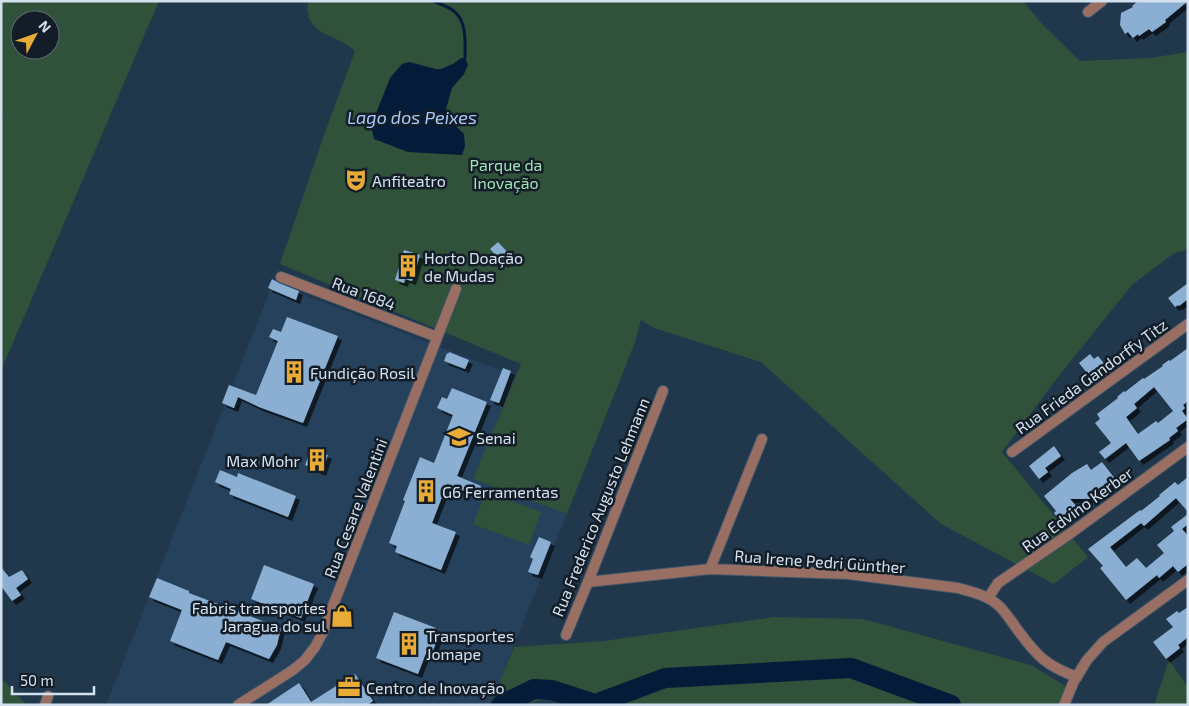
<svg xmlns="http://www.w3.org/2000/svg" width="1189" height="706" viewBox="0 0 1189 706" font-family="'Exo 2',sans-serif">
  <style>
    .built { fill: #25415c }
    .green { fill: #30513a; fill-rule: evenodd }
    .water { fill: #041b39 }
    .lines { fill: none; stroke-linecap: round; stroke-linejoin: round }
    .stream { stroke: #041b39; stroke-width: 3 }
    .river { stroke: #041b39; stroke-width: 20 }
    .building { fill: #8aafd2; fill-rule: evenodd; filter: url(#shadow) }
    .minor-casing { stroke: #405669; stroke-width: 12 }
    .minor { stroke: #996f64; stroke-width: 10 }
    .labels { text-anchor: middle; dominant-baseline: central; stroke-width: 5; stroke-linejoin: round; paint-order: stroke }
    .park-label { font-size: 16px; fill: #a0e3b3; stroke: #131d27 }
    .poi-label { font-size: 16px; fill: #d3e1ef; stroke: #131d27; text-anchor: start }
    .street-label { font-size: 16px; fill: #d3e1ef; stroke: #131d27 }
    .water-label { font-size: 18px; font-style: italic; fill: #a8caf9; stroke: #131d27 }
  </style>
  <defs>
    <filter id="shadow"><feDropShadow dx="4" dy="4" stdDeviation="0" flood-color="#0009"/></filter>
  </defs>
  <rect width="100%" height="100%" fill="#20374c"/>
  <path class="built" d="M273,283l243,93 -42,103 93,35 -77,191h-384z"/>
  <path class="green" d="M1,1h158l-158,370v-251l2,-6 -2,-1zM20,20h30v30h-30z
    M308,1h715l20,24 37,36 69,-3 39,-6v197l-15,5 -41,31 -74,92 -56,75 86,105 -34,27 -113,-60 -180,-162 -107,-34 -13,-8 -6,22 -68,172 -94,-35 48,-115 -241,-100 44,-129 31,-84c-3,-2 -6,-5 -9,-7 -15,-9 -35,-11 -38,-31 -1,-4 0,-8 0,-12z
    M486,491l55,21 -12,33 -56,-21z
    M774,617l89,2 168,46 36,22 -9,18h-493v-4l-18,-2 -26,6h-31l24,-58 89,-6z
    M1169,660l19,27v18h-34z
    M1,678l24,25 -2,2h-22z"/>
  <path class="water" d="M461,58h4l3,7 -4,9 -12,14 -6,21 9,16 9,9 1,12 -3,9 -54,-3 -34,-13 -3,-13 19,-48 12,-14 7,-2 27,7h5l12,-5z"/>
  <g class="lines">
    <path class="stream" d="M433,1c7,3 17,6 22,11 12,11 10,30 10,46"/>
    <path class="river" d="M501,705l33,-16 18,1 43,14 70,-26 186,-10 100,37"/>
  </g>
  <path class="building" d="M1138,1h50l-23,19 1,2 -14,10 -3,-3 -10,7 -1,-2 -5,4 -5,-6 -3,2 -5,-9 1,-12 12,-6 -1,-1z
    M498,242l14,15 -8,7 -14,-15z
    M404,250l16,5 -8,26 -7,-2 -1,4 -9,-3z
    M272,279l7,4 20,8 -3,9 -28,-12z
    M1188,283v16l-9,7 -1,-1 -3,2 -7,-9z
    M287,317l51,19 -35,87 -44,-16 -21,-10 -4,11 -12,-5 7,-18 27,10 22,-54 -9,-4 4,-8 8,3z
    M1188,348v53l-5,4 2,3 -3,3 6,8 -12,9 2,3 -9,7 1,2 -31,21 -13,-18 -21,16 -6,-7 12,-9 -16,-20 5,-4 -3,-5 21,-16 -1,-1 7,-6 1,1 18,-14 1,1 19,-13 -1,-1 7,-5 1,1zM1154,387l19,24 -15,12 -2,-2 -18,13 -12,-17 11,-9 -3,-4z
    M449,352l20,8 -4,9 -21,-8 3,-8 1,1z
    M1090,354l4,5 4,-3 13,16 -18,13 -8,-10 2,-2 -8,-10z
    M503,368l8,3 -12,32 -9,-3z
    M452,388l35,14 -30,74 24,10 -4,10 -30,-12 -15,39 24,9 -15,38 -46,-18 2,-6 -8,-3 16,-42 -2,-1 17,-43 14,6 19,-48 -16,-7 5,-11 5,2z
    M1054,446l7,10 -16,12 3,4 -9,7 -10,-13z
    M311,449l17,6 -6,17 -17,-7z
    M1102,462l14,18 -24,19h-22l8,9 -13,11 -1,-1 -4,3 -6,-8 2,-2 -12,-15 28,-23 15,-9 4,6z
    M220,470l17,7 1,-4 58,23 -8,21 -59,-23 2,-5 -16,-7z
    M1188,477v35l-12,-14 -32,28 -3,-3 -31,24 16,20 11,-9 9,10 18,-15 -7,-8 17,-14 -3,-4 17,-13v10l-6,5 6,7v28l-10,8 -5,-6 -14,12 -2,-3 -31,25 -26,-32 3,-2 -15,-17 52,-39 1,1 19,-15 -1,-1 16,-13 3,3z
    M539,537l12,5 -13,33 -10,-3 5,-13 -3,-2z
    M264,565l50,19 -13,34 -50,-19z
    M1,567l8,10 13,-7 6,9 -12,9 5,7 -9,6 -11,-15z
    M157,578l32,13v2l92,35 -4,17 -8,14 -43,-17 -8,18 -48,-19 12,-31 -33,-13z
    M1188,607v30l-10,8 2,3 -14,11 -13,-17 20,-15 -7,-8 11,-8 2,2z
    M394,612l42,16 -3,6 6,2 -8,19 -5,-2 -8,21 -42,-16z
    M355,674l18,27 -6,4h-101l33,-22 12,19z"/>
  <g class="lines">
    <defs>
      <path id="minor" d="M1088,12l14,-11
        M281,277l156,60
        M1012,452l176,-128
        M710,569l52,-130
        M588,582l122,-13 138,5 110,14c14,4 29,7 40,17 7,6 13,16 19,24 19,26 29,37 60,48
        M988,598l10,-15 73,-50 117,-86
        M566,635l22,-53 75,-191
        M45,705l3,-9
        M238,705l55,-35 12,-10 10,-13 7,-13 134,-345
        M1064,705l10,-24 13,-21 16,-18 85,-62"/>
    </defs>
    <use href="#minor" class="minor-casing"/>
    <use href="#minor" class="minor"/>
  </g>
  <defs>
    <symbol id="theatre-bare" viewBox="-9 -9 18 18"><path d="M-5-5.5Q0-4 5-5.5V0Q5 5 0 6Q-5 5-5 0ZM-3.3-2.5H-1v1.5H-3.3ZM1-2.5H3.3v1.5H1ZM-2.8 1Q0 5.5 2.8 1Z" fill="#e9ab38" stroke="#131d27" stroke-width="2.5" paint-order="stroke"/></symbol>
    <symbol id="building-bare" viewBox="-9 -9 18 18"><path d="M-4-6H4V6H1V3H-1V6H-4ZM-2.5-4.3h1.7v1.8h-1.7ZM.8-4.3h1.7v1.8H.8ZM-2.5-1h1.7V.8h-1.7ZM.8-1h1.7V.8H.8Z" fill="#e9ab38" stroke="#131d27" stroke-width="2.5" paint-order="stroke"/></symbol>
    <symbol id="school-bare" viewBox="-9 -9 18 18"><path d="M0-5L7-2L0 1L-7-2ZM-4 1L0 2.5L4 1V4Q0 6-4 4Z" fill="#e9ab38" stroke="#131d27" stroke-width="2.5" paint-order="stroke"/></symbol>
    <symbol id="shop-bare" viewBox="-9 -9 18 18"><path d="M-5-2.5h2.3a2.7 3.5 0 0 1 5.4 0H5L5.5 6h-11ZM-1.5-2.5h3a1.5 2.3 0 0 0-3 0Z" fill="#e9ab38" stroke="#131d27" stroke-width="2.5" paint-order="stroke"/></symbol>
    <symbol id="office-bare" viewBox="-9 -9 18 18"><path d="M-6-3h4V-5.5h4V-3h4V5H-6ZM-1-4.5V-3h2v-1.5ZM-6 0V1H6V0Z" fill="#e9ab38" stroke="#131d27" stroke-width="2.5" paint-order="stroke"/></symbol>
  </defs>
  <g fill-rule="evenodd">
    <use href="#theatre-bare" x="340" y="164" width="32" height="32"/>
    <use href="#building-bare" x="392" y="250" width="32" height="32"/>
    <use href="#building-bare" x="278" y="356" width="32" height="32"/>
    <use href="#school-bare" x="443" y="421" width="32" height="32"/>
    <use href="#building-bare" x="301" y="444" width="32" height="32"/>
    <use href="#building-bare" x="410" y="475" width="32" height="32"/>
    <use href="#shop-bare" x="326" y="600" width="32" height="32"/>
    <use href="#building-bare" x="393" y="628" width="32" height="32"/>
    <use href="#office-bare" x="333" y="671" width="32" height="32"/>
  </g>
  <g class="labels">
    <g class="park-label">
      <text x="506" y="164">Parque da<tspan x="506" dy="18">Inovação</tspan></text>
    </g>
    <g class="poi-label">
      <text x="372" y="180">Anfiteatro</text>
      <text x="424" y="257">Horto Doação<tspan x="424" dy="18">de Mudas</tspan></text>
      <text x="310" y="372">Fundição Rosil</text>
      <text x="476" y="437">Senai</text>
      <text x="300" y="460" text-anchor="end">Max Mohr</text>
      <text x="442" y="491">G6 Ferramentas</text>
      <text x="326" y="607" text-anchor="end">Fabris transportes<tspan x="326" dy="18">Jaragua do sul</tspan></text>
      <text x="426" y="635">Transportes<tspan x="426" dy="18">Jomape</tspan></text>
      <text x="366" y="687">Centro de Inovação</text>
    </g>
    <g class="street-label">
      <text transform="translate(364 293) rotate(21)">Rua 1684</text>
      <text transform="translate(1091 376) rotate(-36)">Rua Frieda Gandorffy Titz</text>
      <text transform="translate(600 507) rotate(-68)">Rua Frederico Augusto Lehmann</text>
      <text transform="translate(355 508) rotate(-69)">Rua Cesare Valentini</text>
      <text transform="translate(1077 509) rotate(-36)">Rua Edvino Kerber</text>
      <text transform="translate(820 561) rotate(4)">Rua Irene Pedri Günther</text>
    </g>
    <g class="water-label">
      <text x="412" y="117">Lago dos Peixes</text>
    </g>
  </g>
  <rect width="1189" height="706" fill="none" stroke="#d3e1ef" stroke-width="5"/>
  <g transform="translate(35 35) rotate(49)"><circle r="24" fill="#131d27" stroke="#606b77"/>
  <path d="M0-4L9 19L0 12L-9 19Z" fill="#e9ab38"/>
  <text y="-8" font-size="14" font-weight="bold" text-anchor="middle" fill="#d3e1ef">N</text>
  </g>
  <path d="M12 686v8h82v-8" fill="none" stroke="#d3e1ef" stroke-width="2.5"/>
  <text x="20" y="686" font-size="15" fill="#d3e1ef" stroke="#131d27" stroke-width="4" paint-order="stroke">50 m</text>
</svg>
